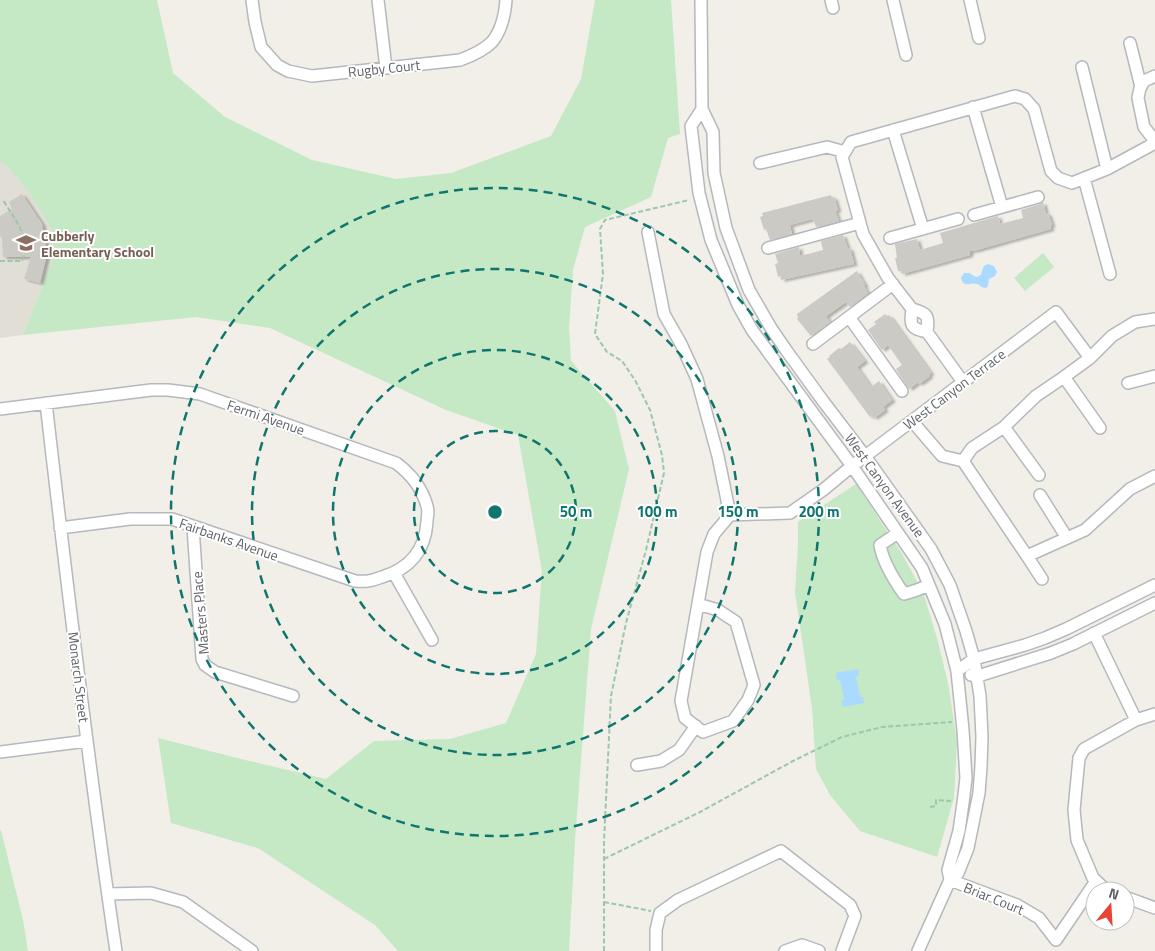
<svg xmlns="http://www.w3.org/2000/svg" width="1155" height="951" viewBox="0 0 1155 951" font-family="'Titillium Web',sans-serif">
  <style>
    .education { fill: #e1ded6 }
    .green { fill: #c5e8c5 }
    .water { fill: #aadaff }
    .building { fill: #cccac5; filter: url(#shadow) }
    .lines { fill: none; stroke-linecap: round; stroke-linejoin: round }
    .minor-casing { stroke: #b5b8bc; stroke-width: 14 }
    .path { stroke: #9cc7a9; stroke-width: 2; stroke-dasharray: 5 2.5; stroke-linecap: butt }
    .minor { stroke: #fff; stroke-width: 11 }
    .ring { fill: none; stroke: #0f766e; stroke-width: 2.5; stroke-dasharray: 9 6 }
    .labels { text-anchor: middle; dominant-baseline: central; stroke-width: 4; stroke-linejoin: round; paint-order: stroke }
    .street-label { font-size: 14px; fill: #5f6368; stroke: #fff }
    .education-label { font-size: 14px; font-weight: bold; fill: #785e54; stroke: #fff; text-anchor: start }
    .centre { fill: #0f766e; stroke: #fff; stroke-width: 2.5 }
    .ring-label { font-size: 15px; text-anchor: middle; font-weight: bold; fill: #0f766e; stroke: #fff; stroke-width: 4; stroke-linejoin: round; paint-order: stroke }
  </style>
  <defs>
    <filter id="shadow"><feDropShadow dx="3.5" dy="2" stdDeviation="1" flood-color="#0004"/></filter>
  </defs>
  <rect width="100%" height="100%" fill="#f1efe8"/>
  <path class="education" d="M0,161l8,6 20,24 24,39 2,26 -31,79 -23,3z"/>
  <path class="green" d="M0,0h157l16,73 52,44 87,43 84,19 55,-6 100,-37 30,-57 14,-79h76l9,134 -12,4 -17,59 -66,30 -12,43 -4,57 2,34 44,50 14,58 -38,160 -16,211 -6,111h-171l-23,-26 -117,-77 -87,-25 -13,-85 87,22 81,19 48,-38 76,-2 56,-16 30,-69 6,-83 -24,-136 -72,-25 -176,-82 -74,-11 -173,18 31,-79 -2,-26 -24,-39 -20,-24 -8,-6z
    M1043,253l11,14 -29,24 -11,-13z
    M856,484l45,68 22,40 14,46 11,45 9,58 -3,57 -17,59 -77,-26 -30,-36 -14,-26 -4,-61 -17,-116 3,-48v-22z
    M0,830h1l22,90 5,31h-28z"/>
  <path class="water" d="M988,264l6,2 3,6 -2,4 -6,3 -1,7 -2,2c-5,0 -5,-3 -9,-4 -5,-2 -9,2 -14,-1l-2,-5 3,-5h5l7,4c7,-1 5,-6 8,-11z
    M858,669l1,7 -3,1 4,20h3l1,6 -21,4 -2,-6 3,-1 -4,-20 -3,1 -1,-8z"/>
  <path class="building" d="M22,194l20,30 5,30 -7,29 -16,-4 7,-22h-28l-1,-18 -2,-3v-20l12,-7 -3,-7z
    M831,195l1,3 2,-1 4,13 -3,1 4,10 -23,6 -3,-8 -23,6 2,9 -22,6 -4,-11 -2,1 -4,-13 3,-1 -1,-3z
    M1043,202l3,12 2,-1 4,12 -2,1 1,3 -74,21 -7,1v4l-68,19 -1,-3h-3l-3,-13h2l-2,-14 22,-5 3,11 23,-7 -3,-10 58,-17 2,8 23,-6 -2,-8 19,-6z
    M843,235l5,14 2,-1 4,16 -73,16v-4l-3,1 -3,-13 3,-1 -3,-9 24,-7 1,9 23,-6 -2,-9z
    M857,271l8,14 -1,1 4,7 -18,14 -4,-5 -20,14 4,6 -19,14 -14,-17 1,-1 -1,-4z
    M885,314l2,2 2,-1 42,58 -3,2 2,1 -11,8 -1,-2 -9,7 -13,-20 6,-4 -14,-20 -6,5 -14,-20 8,-6 -2,-2z
    M850,342l15,19 -8,6 14,20 8,-6 13,19 -9,7 2,3 -11,8 -2,-3 -2,2 -43,-58 3,-2 -1,-1 10,-8 2,1z"/>
  <g class="lines">
    <defs>
      <path id="minor" d="M252,0l3,22 6,25 16,18 11,6 24,5 148,-16c11,-4 23,-9 32,-18 9,-11 13,-28 14,-42
        M378,0l8,68
        M701,0l1,109 11,23 1,41 12,55 23,62 22,38 15,22 37,51 42,55 66,93 19,36 16,46 8,28 6,37 2,41 -1,29 -2,27 -11,55 -10,25 -8,7 -32,71
        M831,0l2,8
        M893,0l13,55
        M970,0l9,38
        M1130,43l11,44
        M1082,67l25,102
        M1155,76l-11,5 -4,7 -2,10 6,29 11,14
        M973,107l29,100
        M702,109l-11,17 8,67 12,47 27,65 14,25 100,136 70,102 23,56 12,47 6,59 3,48 -3,25 -4,28 -11,39 2,10
        M893,130l30,99
        M760,163l67,-16 18,5
        M1084,178l26,96
        M974,215l64,-18
        M648,232l16,82 17,30 16,35 21,77 12,59
        M890,238l68,-19
        M768,248l92,-25
        M912,309l-24,-31 -25,-44 -21,-77 9,-15 164,-46 10,3 9,10 17,62 7,7 14,5 35,-14 48,-26
        M912,309c16,5 17,6 15,23 -17,-4 -17,-6 -15,-23z
        M849,317l53,74
        M927,332l36,50
        M813,344l80,-60
        M1064,377l36,51
        M1128,383l27,-7
        M46,403c21,183 43,366 70,548
        M0,409l151,-19h17l32,4 196,69c15,11 26,25 31,43 2,5 0,11 0,16 -2,29 -18,47 -45,55 -11,4 -15,5 -27,4l-183,-62h-42l-70,9
        M912,421l30,35 21,5 64,95 58,-26 45,-41 25,-13
        M1004,427l35,48
        M963,461l9,-13 32,-21 32,-31 28,-19 26,-19 22,-22 23,-14 20,-3
        M1040,495l27,43
        M193,527l9,132 3,6 10,7 78,24
        M898,533l-18,12c3,18 14,35 24,49l13,-4 12,-5
        M1027,556l15,23
        M394,573l38,67
        M698,604l20,6 18,12 18,63 -6,15 -15,21 -30,11 -18,-14 -4,-17 26,-149 7,-18 16,-19 60,-2 33,-23 29,-24 204,-154 34,46
        M1094,633l42,87
        M957,671l17,-12 51,-14 20,-7 21,-9 89,-44
        M971,675l7,1 73,-23 22,-9 82,-41
        M0,752l87,-11
        M637,765l24,-4 18,-11 17,-24
        M950,880l67,25 22,13 17,22 40,-59
        M1109,891l-3,-1 -13,-12 -16,-38 -3,-30 5,-52 5,-9 52,-29 19,-6
        M108,894l43,-1 32,9 69,49
        M1125,897l30,11
        M656,951v-21l4,-17 18,-13 103,-49 69,54 5,11 -13,35
        M785,951l17,-6 17,6"/>
    </defs>
    <use href="#minor" class="minor-casing"/>
    <path class="path" d="M0,261h22c9,-24 -7,-41 -19,-61
      M930,807l6,-1v-6l15,1
      M604,859l96,-47 93,-51 49,-24 40,-10 70,-5
      M604,902l47,9
      M604,951v-110l7,-145 15,-73 20,-73 18,-77 -2,-18 -12,-45 -15,-30 -13,-19 -15,-9 -12,-18 8,-60 -3,-45 5,-9 84,-20"/>
    <use href="#minor" class="minor"/>
  </g>
  <g class="ring">
    <circle cx="495" cy="512" r="81"/>
    <circle cx="495" cy="512" r="162"/>
    <circle cx="495" cy="512" r="243"/>
    <circle cx="495" cy="512" r="324"/>
  </g>
  <defs>
    <symbol id="school-bare" viewBox="-9 -9 18 18"><path d="M0-5L7-2L0 1L-7-2ZM-4 1L0 2.5L4 1V4Q0 6-4 4Z" fill="#8d6e63" stroke="#fff" stroke-width="2.5" paint-order="stroke"/></symbol>
  </defs>
  <g fill-rule="evenodd">
    <use href="#school-bare" x="12" y="229" width="28" height="28"/>
  </g>
  <g class="labels">
    <g class="street-label">
      <text transform="translate(384 68) rotate(-6)">Rugby Court</text>
      <text transform="translate(954 389) rotate(-37)">West Canyon Terrace</text>
      <text transform="translate(266 417) rotate(19)">Fermi Avenue</text>
      <text transform="translate(885 485) rotate(54)">West Canyon Avenue</text>
      <text transform="translate(229 539) rotate(19)">Fairbanks Avenue</text>
      <text transform="translate(200 613) rotate(-95)">Masters Place</text>
      <text transform="translate(79 677) rotate(83)">Monarch Street</text>
      <text transform="translate(994 898) rotate(22)">Briar Court</text>
    </g>
    <g class="education-label">
      <text x="41" y="235">Cubberly<tspan x="41" dy="16">Elementary School</tspan></text>
    </g>
  </g>
  <circle cx="495" cy="512" r="8" class="centre"/>
  <g class="ring-label">
    <text x="576" y="517">50 m</text>
    <text x="657" y="517">100 m</text>
    <text x="738" y="517">150 m</text>
    <text x="819" y="517">200 m</text>
  </g>
  <g transform="translate(1110 906) rotate(18)"><circle r="24" fill="#ffffff" stroke="#bfc1c3"/>
  <path d="M0-4L9 19L0 12L-9 19Z" fill="#ea4335"/>
  <text y="-8" font-size="14" font-weight="bold" text-anchor="middle" fill="#5f6368">N</text>
  </g>
</svg>
